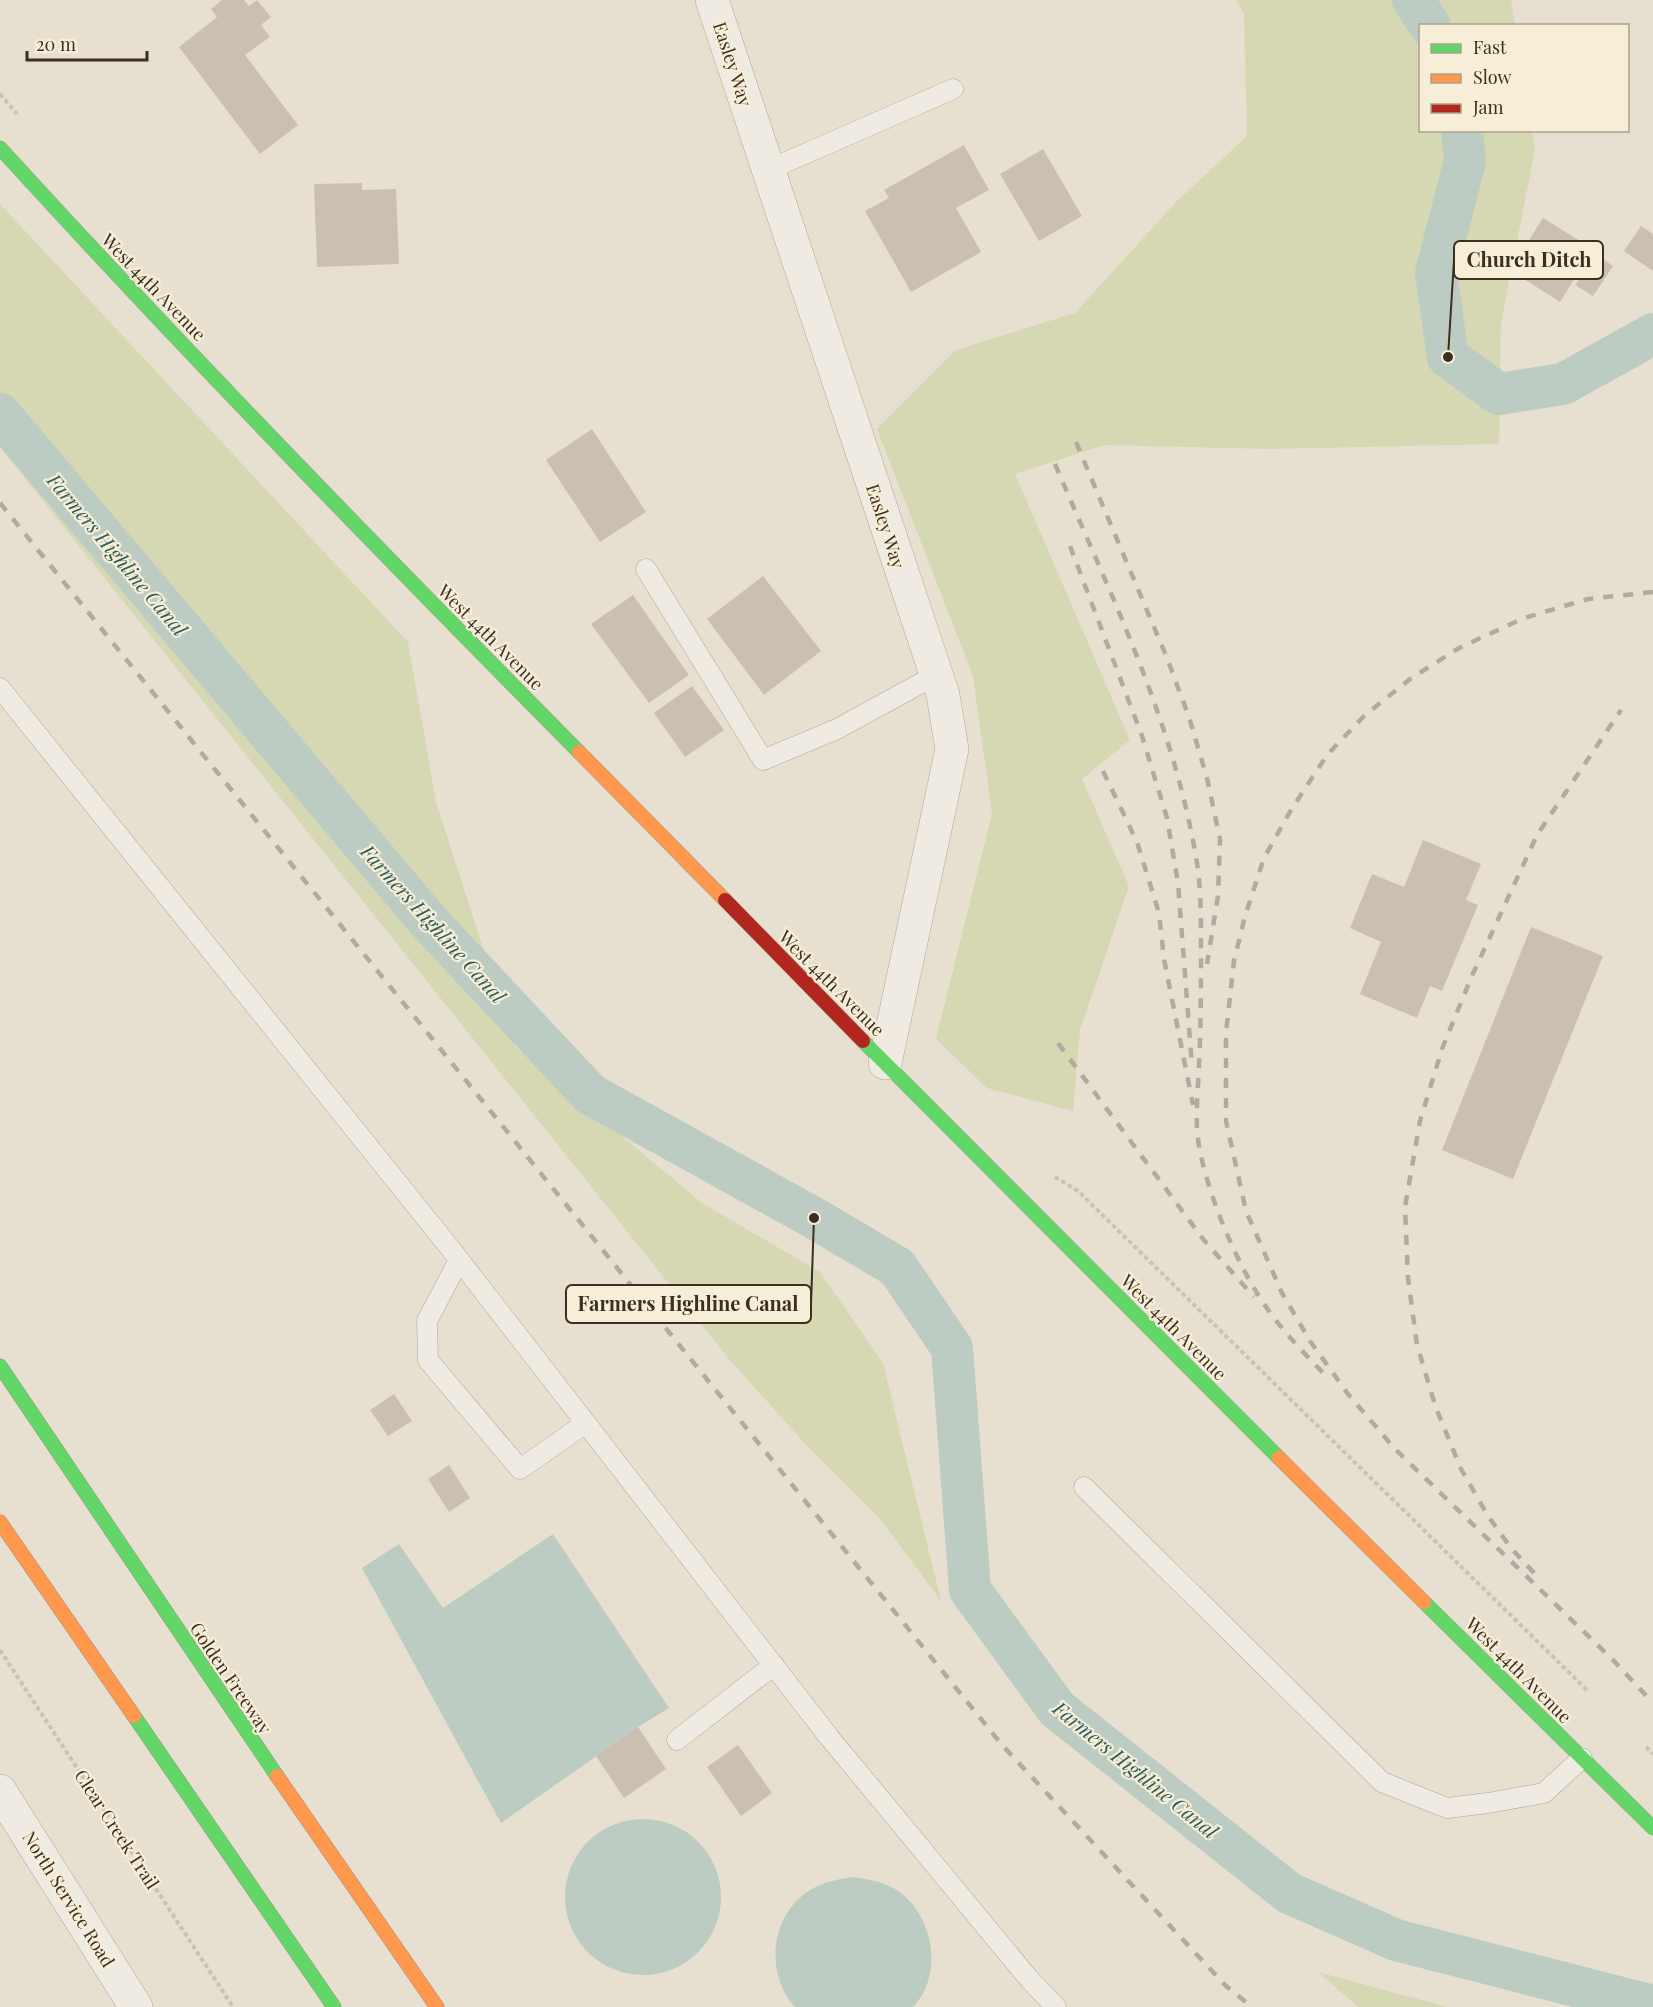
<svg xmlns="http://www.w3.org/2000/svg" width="1653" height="2007" viewBox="0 0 1653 2007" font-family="'Playfair Display',serif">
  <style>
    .green { fill: #d6d7b3 }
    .water { fill: #bcccc2 }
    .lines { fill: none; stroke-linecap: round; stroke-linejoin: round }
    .canal { stroke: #bcccc2; stroke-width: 42 }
    .building { fill: #cbbfb2 }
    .lane-casing { stroke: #ada599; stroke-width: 21 }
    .street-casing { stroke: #ada599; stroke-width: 34 }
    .fast-casing { stroke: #9c958a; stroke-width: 15 }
    .slow-casing { stroke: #9c958a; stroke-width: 15 }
    .jam-casing { stroke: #9c958a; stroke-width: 15 }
    .path { stroke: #c8c2b9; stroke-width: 4; stroke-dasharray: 4.5 3; stroke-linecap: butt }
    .lane { stroke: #efebe3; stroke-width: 20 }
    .street { stroke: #efebe3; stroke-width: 33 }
    .fast { stroke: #63d668; stroke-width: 14 }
    .slow { stroke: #ff974d; stroke-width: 14 }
    .jam { stroke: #b3261e; stroke-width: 14 }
    .rail { stroke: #afaaa2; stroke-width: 4.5; stroke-dasharray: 10 10; stroke-linecap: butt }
    .labels { text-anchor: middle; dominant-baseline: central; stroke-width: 4.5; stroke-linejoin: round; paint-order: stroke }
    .street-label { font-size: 18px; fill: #3d2e20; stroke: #f7eed8 }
    .water-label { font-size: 20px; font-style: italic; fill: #2f5d5a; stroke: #f7eed8 }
    .leader { fill: none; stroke: #3d2e20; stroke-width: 2 }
    .callout-dot { fill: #3d2e20; stroke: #f7eed8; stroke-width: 2 }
    .callout { fill: #f7eed8; stroke: #3d2e20; stroke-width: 2 }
    .callout-label { font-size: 20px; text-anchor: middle; font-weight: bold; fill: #3d2e20 }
  </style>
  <rect width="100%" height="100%" fill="#e7e0d1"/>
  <path class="green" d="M1236,0h275l4,25 -95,1v104l112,1 3,19 -34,172 -2,122 -231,5 -164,-4 -89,29 115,266 -48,39 47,107 -49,144 -7,81 -86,-23 -51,-49 56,-225 -19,-138 -96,-247 79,-79 119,-37 101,-111 71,-66 -3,-122z
    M0,204l408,438 28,160 79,245 187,156 118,69 63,91 58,238 -61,-82 -73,-73 -78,-87 -729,-912z
    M1318,1972l129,35h-89z"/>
  <path class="water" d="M553,1534l116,174 -31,19 -137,96 -139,-255 37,-24 44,64z
    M565 1897a78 78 0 1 1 156 0a78 78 0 1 1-156 0Z
    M851,1877c16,2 30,4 44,12 38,23 50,85 18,118h-118c-30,-33 -25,-89 12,-115 13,-9 28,-12 44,-15z"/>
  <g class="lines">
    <path class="canal" d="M1413,0l17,26
      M1462,130l3,31 -29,112 12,84 51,37 64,-10 90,-50
      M0,414l429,508 161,172 224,124 83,49 55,81 18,242 87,119 232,184 107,47 257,66"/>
  </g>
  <path class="building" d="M222,0h22l5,6 8,-6 14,17 -10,8 9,12 -25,18 53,70 -38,29 -81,-107 38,-30 -6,-8z
    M964,145l25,45 -33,18 25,44 -70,40 -46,-81 24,-13 -5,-8z
    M1043,149l39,67 -43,25 -39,-67z
    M362,183v7l34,-1 3,75 -82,3 -3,-83z
    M1543,218l50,31 -33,53 -50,-32z
    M1641,226l12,8v37l-29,-20z
    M1596,254l17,12 -20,30 -18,-11z
    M592,429l54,83 -46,30 -54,-82z
    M763,576l58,75 -57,44 -57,-76z
    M633,595l56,80 -40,28 -58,-79z
    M692,686l32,44 -39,27 -31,-44z
    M1423,840l58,24 -15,36 12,5 -36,86 -12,-5 -13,32 -57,-24 21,-52 -31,-14 22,-54 32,13z
    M1531,927l72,29 -90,223 -71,-29z
    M394,1394l18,27 -24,15 -18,-26z
    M449,1465l21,33 -21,14 -21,-33z
    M638,1727l28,42 -42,29 -28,-42z
    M738,1745l34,48 -31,23 -34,-49z"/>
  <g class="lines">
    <defs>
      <path id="lane" d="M768,170l185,-81
        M646,569l117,191 74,-31 99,-54
        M0,688l450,560 379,489 201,243 26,27
        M459,1260l-32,61 1,39 92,109 66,-46
        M1084,1487l298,295 65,26 41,-5 56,-10 38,-35
        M677,1740l97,-75"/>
      <path id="street" d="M712,0l231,695 9,54 -67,314
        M0,1791l136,216"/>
      <path id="fast" d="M0,148c188,206 383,406 579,604
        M863,1041l416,417
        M0,1366l277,410
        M1424,1602l229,226
        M134,1716l200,291"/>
      <path id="slow" d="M579,752l146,148
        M1279,1458l145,144
        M0,1522l134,194
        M277,1776l160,231"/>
      <path id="jam" d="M725,900l138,141"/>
    </defs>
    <use href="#lane" class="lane-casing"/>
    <use href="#street" class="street-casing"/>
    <use href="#fast" class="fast-casing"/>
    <use href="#slow" class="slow-casing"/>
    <use href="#jam" class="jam-casing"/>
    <path class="path" d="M0,94l17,20
      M1055,1177l23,14 511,501
      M0,1650l233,357
      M1646,1747l7,7"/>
    <use href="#lane" class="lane"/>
    <use href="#street" class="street"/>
    <use href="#fast" class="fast"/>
    <use href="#slow" class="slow"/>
    <use href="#jam" class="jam"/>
    <path class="rail" d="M1076,442l91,216 22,59 18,61 13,61 -2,57 -11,68
      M1055,464c56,132 122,264 143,406 3,25 3,49 3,74 0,41 0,81 -2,122 -1,21 -3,43 -2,64 4,52 41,139 72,181 17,24 38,45 58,66
      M0,503l1002,1242 224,241 26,21
      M1070,546l72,190 25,82 11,65 14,183
      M1653,592l-65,7 -64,19 -65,30 -49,31 -47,38 -36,38 -36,55 -27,48 -19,58 -11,45 -8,72v88l20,90 36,82 28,48 38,53 47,55 218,211 40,43
      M1103,771l34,71 22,71 5,46 29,146
      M1058,1043l145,196 51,58
      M1534,1573l-23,-25 -23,-32 -27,-47 -25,-61 -19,-63 -9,-67 -3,-71 15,-86 22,-72 29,-71 66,-143 84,-125"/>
  </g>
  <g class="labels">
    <g class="street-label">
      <text transform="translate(733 64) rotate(72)">Easley Way</text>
      <text transform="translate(154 287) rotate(46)">West 44th Avenue</text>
      <text transform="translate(886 526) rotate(72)">Easley Way</text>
      <text transform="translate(491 637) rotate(45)">West 44th Avenue</text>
      <text transform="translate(832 983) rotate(45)">West 44th Avenue</text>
      <text transform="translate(1174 1327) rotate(45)">West 44th Avenue</text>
      <text transform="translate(1519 1670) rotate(45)">West 44th Avenue</text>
      <text transform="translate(231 1678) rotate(56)">Golden Freeway</text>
      <text transform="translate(117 1829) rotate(57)">Clear Creek Trail</text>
      <text transform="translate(69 1899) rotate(58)">North Service Road</text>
    </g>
    <g class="water-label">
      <text transform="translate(118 554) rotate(50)">Farmers Highline Canal</text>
      <text transform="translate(434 923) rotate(48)">Farmers Highline Canal</text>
      <text transform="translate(1136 1769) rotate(39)">Farmers Highline Canal</text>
    </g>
  </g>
  <path class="leader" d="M1448 357L1454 260M814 1218L811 1304"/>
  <g class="callout-dot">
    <circle cx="1448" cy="357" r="6"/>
    <circle cx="814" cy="1218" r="6"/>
  </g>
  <g class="callout">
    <rect x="1454" y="241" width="149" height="38" rx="6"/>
    <rect x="566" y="1285" width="245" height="38" rx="6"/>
  </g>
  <g class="callout-label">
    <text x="1529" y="267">Church Ditch</text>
    <text x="688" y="1311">Farmers Highline Canal</text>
  </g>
  <rect x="1419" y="24" width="210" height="108" fill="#f7eed8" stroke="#ada18e" stroke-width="1.5"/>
  <rect x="1431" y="44" width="30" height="9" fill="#63d668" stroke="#ada18e" stroke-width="1.5"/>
  <text x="1473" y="54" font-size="18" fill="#3d2e20">Fast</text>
  <rect x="1431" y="74" width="30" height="9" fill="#ff974d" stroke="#ada18e" stroke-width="1.5"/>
  <text x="1473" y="84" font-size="18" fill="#3d2e20">Slow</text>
  <rect x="1431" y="104" width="30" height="9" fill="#b3261e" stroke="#ada18e" stroke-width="1.5"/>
  <text x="1473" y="114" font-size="18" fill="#3d2e20">Jam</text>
  <path d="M27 51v9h120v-9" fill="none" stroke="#3d2e20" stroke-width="3"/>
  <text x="36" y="51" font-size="18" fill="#3d2e20" stroke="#f7eed8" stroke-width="4.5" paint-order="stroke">20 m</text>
</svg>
